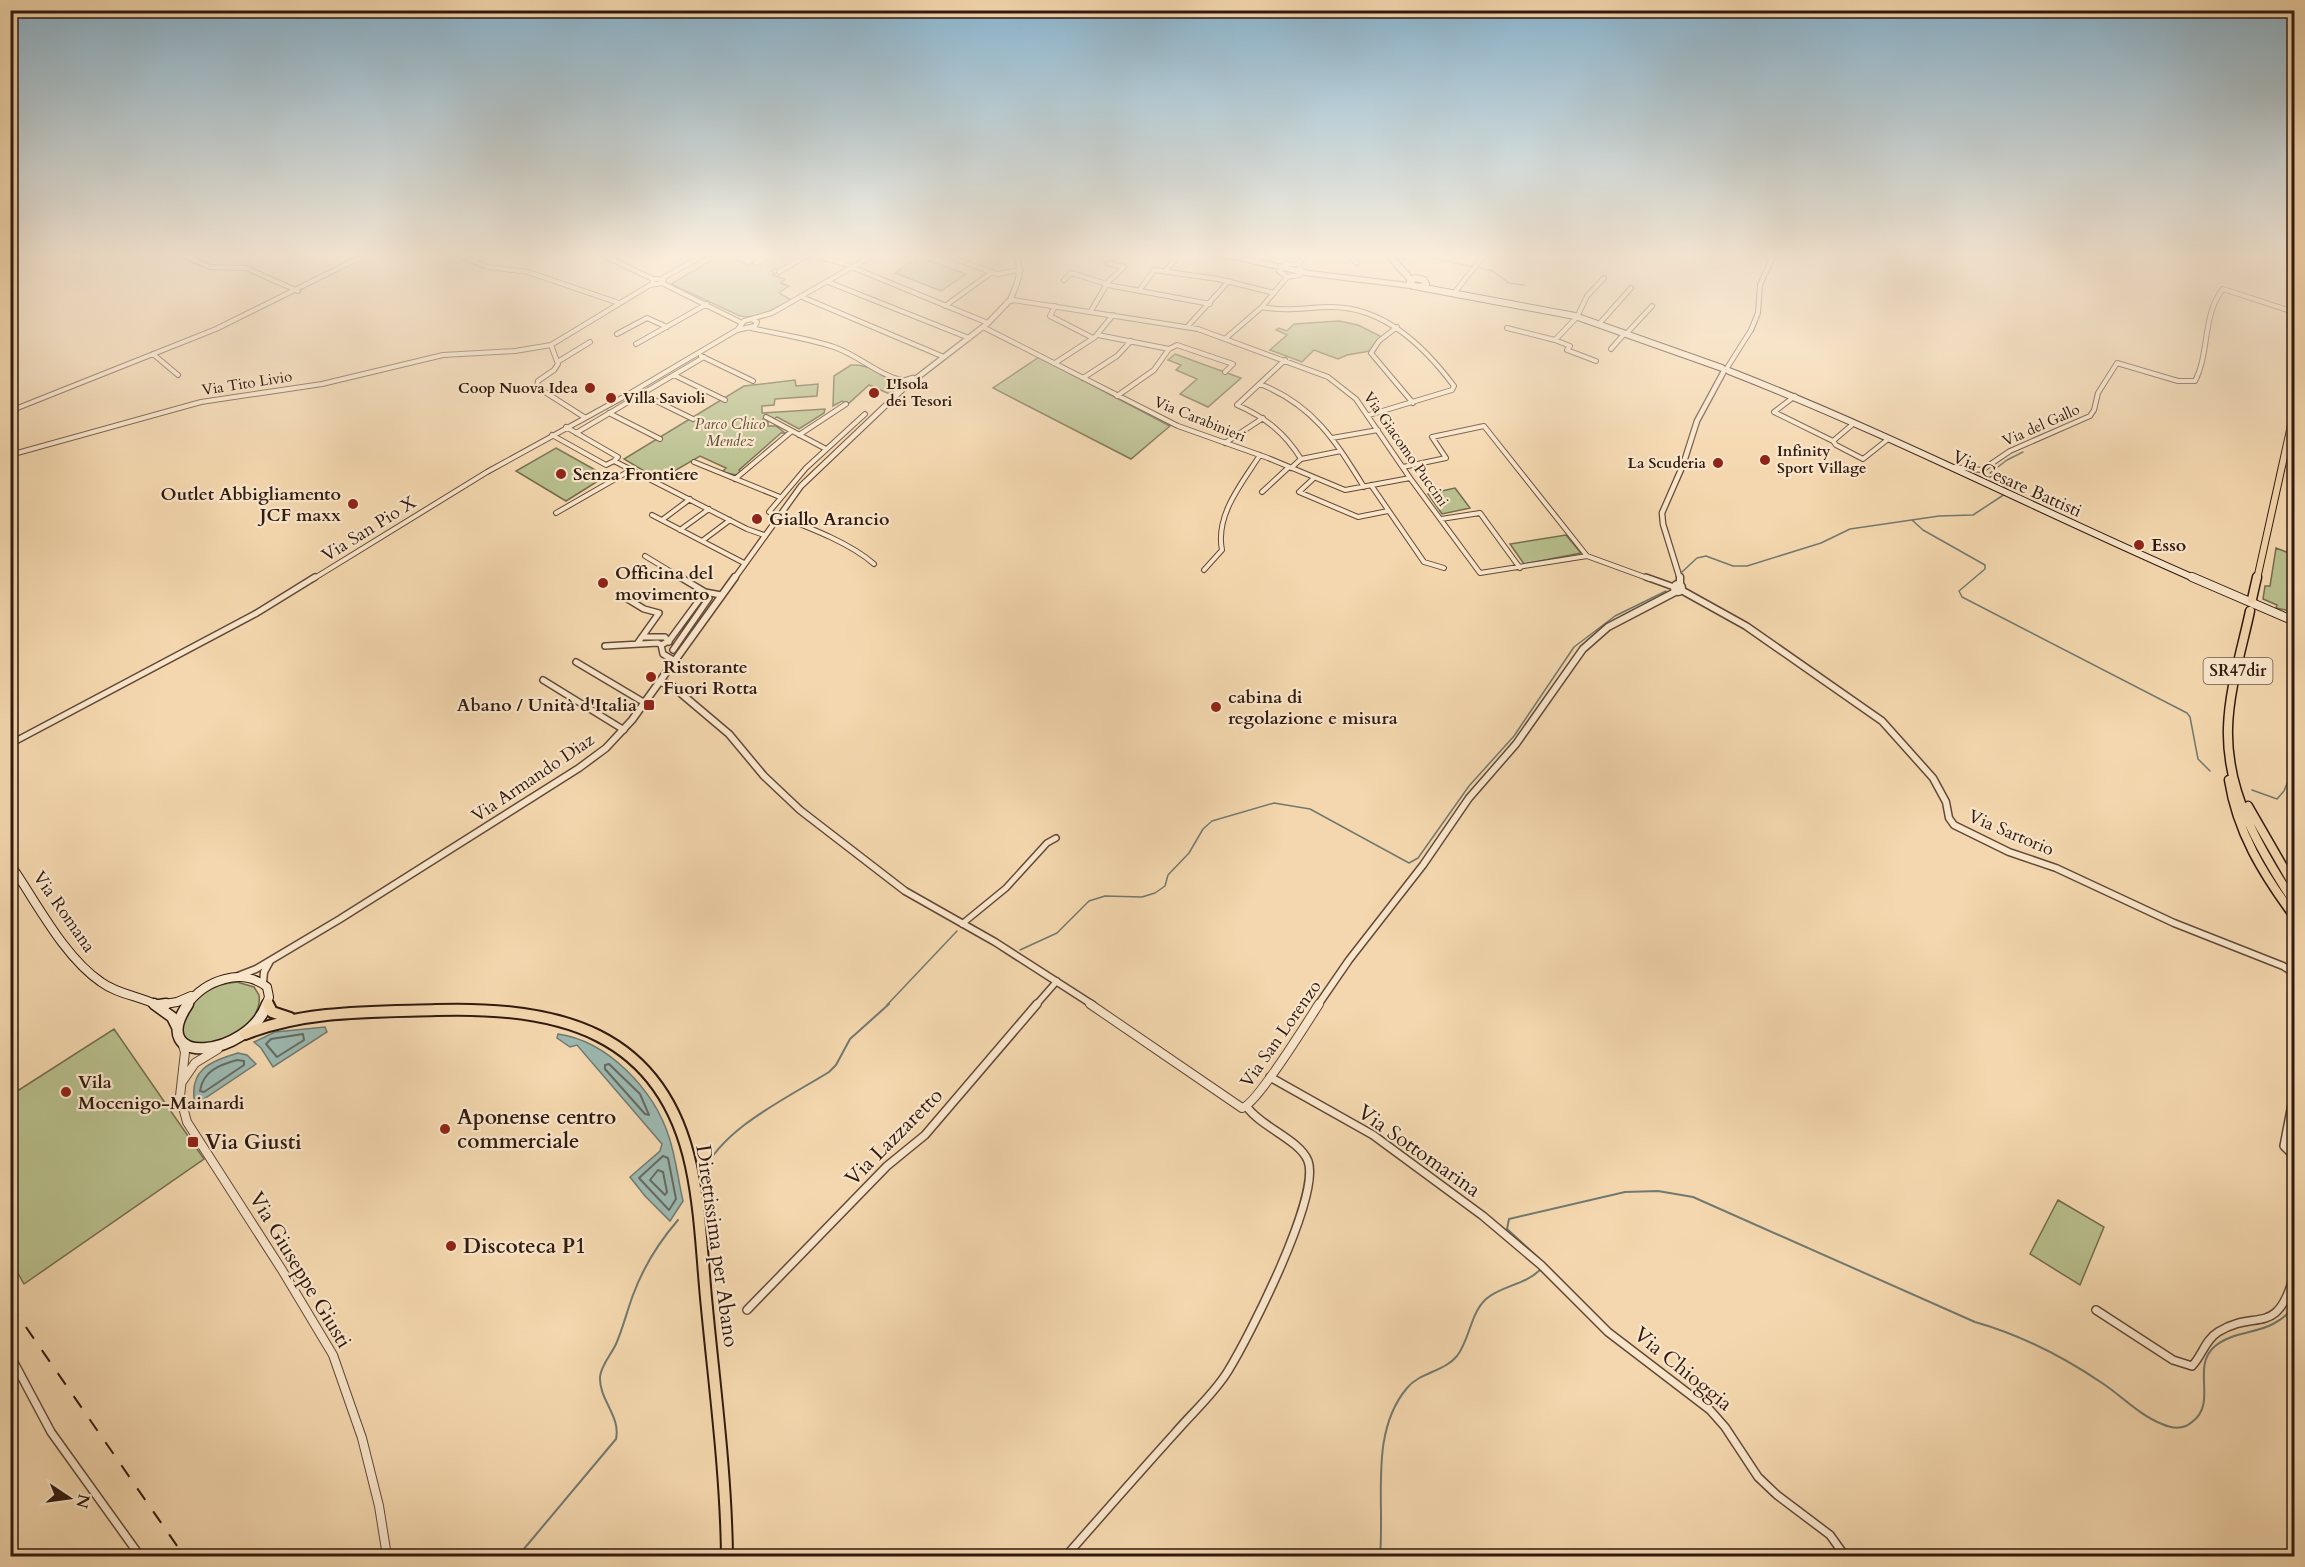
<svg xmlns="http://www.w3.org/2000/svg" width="2305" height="1567" viewBox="0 0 2305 1567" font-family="Cardo,serif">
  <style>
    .green { fill: #b8bf8d; stroke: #746c4e; stroke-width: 1.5 }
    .water { fill: #9cb8b0; stroke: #717970; stroke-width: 1.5 }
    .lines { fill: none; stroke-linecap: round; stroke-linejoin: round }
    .shore { stroke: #666960; stroke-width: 2 }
    .stream-far1 { stroke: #717970; stroke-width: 1.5 }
    .stream { stroke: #717970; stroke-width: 2 }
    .minor-far2-casing { stroke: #624938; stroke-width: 6 }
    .minor-far1-casing { stroke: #624938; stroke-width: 8 }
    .minor-casing { stroke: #624938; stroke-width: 10 }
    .tertiary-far2-casing { stroke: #624938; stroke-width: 7 }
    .tertiary-far1-casing { stroke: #624938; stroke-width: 9 }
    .tertiary-casing { stroke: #624938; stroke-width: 10 }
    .secondary-far2-casing { stroke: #311a10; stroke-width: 8 }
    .secondary-far1-casing { stroke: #311a10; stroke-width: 10 }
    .secondary-casing { stroke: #311a10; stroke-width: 13 }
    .trunk-far2-casing { stroke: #311a10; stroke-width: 8 }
    .trunk-far1-casing { stroke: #311a10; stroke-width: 11 }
    .trunk-casing { stroke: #311a10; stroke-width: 14 }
    .minor-far2 { stroke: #f8e5ca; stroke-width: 4 }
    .minor-far1 { stroke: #f8e5ca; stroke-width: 5 }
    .minor { stroke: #f8e5ca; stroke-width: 7 }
    .tertiary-far2 { stroke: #f8e5ca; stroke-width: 4.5 }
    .tertiary-far1 { stroke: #f8e5ca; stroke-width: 6 }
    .tertiary { stroke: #f8e5ca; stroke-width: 8 }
    .secondary-far2 { stroke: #f8e5ca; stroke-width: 6 }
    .secondary-far1 { stroke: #f8e5ca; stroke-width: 8 }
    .secondary { stroke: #f8e5ca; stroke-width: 10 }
    .trunk-far2 { stroke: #f4d7ae; stroke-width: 6 }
    .trunk-far1 { stroke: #f4d7ae; stroke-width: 8 }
    .trunk { stroke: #f4d7ae; stroke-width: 10 }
    .rail { stroke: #311a10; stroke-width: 2; stroke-dasharray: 14 14; stroke-linecap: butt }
    .poi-dot { fill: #8f2418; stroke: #f8e5ca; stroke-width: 2 }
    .labels { text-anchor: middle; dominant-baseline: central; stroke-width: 4.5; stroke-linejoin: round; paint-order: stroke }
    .far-street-label { font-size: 15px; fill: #311a10; stroke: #f8e5ca }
    .far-poi-label { font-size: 15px; font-weight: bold; fill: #311a10; stroke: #f8e5ca; text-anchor: start }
    .far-park-label { font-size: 15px; font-style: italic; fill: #5a4c36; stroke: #f8e5ca }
    .shield { fill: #f8e5ca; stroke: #6d5748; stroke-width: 1.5 }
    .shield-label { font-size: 16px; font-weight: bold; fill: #311a10 }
    .poi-label { font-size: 18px; font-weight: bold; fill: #311a10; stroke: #f8e5ca; text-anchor: start }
    .street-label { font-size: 18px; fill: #311a10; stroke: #f8e5ca }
    .near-poi-label { font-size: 21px; font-weight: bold; fill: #311a10; stroke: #f8e5ca; text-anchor: start }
    .near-street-label { font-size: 21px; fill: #311a10; stroke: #f8e5ca }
  </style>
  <rect width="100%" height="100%" fill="#f4d7ae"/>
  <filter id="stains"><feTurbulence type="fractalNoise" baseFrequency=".00333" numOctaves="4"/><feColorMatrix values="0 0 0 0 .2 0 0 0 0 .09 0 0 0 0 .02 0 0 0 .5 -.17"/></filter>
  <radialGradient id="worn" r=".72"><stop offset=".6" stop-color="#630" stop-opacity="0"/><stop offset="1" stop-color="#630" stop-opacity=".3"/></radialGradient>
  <path class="green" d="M722,254l26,11 4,-2 8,3 4,-2 -4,-2 18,-8 28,1 -5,1 -21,14 -5,-1 -3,2 3,2 -2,2 12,4 -4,4 8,3 -10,7 12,7c-16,8 -32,20 -51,16l-69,-32z
    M919,257l47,17 -25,17 -46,-18z
    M1339,321l19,4 24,12 -12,14 -23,4 -9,4 -24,-9 -12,12 -32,-12 17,-15 -11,-5 3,-2 8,3 7,-7z
    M1175,354l66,24 -33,29 -28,-13 17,-15 -21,-9 5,-5 -13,-5z
    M1039,357l131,69 -39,33 -138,-71z
    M851,365c16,-1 35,8 43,23l-2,7 -23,-10 -21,19 -6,-3 -9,5 1,-30z
    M795,380l1,6 22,-2 -1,12 -42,3 -1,6 -12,1v7l63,-4 -1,4 -25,16 -22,-12 -3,2 -6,-3 -5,3 5,3v4h8l9,7h-4l-42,37 2,2 -5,3 -14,-3 4,-4 -26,-12 -41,24 -35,-21 120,-73z
    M556,448l50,28 -40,25 -50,-30z
    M1455,488l15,20 -28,6 -14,-20z
    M1566,535l15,18 -57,11 -14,-20z
    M2276,548l18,7v61l-4,-2 1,-3 -15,-3 1,-3 -14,-6 2,-13h5z
    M237,982l17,5 5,8c4,29 -39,57 -66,48 -27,-8 0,-43 13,-51 9,-6 19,-9 31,-10z
    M114,1029l90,130 -180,125 -13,-23v-166z
    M2058,1200l46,27 -24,58 -50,-31z"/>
  <path class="water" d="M325,1027l2,5 -54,35 -12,-19 -7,-6 21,-10z
    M558,1034c50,7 96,56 111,103 7,21 9,43 14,64l-13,20 -25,-25 -15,-19 30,-26 2,-7 -85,-99 -7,2 -13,-9z
    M238,1053l9,2 9,9 -61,41c-7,-35 14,-43 43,-52z"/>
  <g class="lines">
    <path class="shore" d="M303,1034l1,6 -27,17 -11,-13 5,-5z
      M237,1060l7,1v4l-40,27 -4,-1c3,-20 19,-26 37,-31z
      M609,1064l31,30 9,21 -4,-1 -40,-45v-4z
      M663,1156l5,2 8,41 -7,11 -30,-32z
      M658,1170l5,2 4,20 -2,3 -15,-15z"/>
    <path class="stream-far1" d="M1403,260l8,-6 7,1 75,16 16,12 15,2
      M1760,308l1,-8
      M1753,332l6,-16
      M2007,490l-5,-8 -12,-9 17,-13 16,-8
      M1912,520l11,10 62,35v4l-26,22 3,6 225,116 3,4 8,42 12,12
      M1682,572l15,-14 9,-2 27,10h14l74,-23 29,-14 89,-13 34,-1 32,-21
      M2252,790l25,9 7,-8 4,-10
      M1020,950l37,-17 32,-32 16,-5 37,1 13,-4 10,-7 3,-11 21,-22 14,-24 9,-8 62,-18 36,6 99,54 9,-5 51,-72 45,-50 60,-89 41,-31 51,-25
      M887,1005l70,-74"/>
    <path class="stream" d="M703,1173c19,-45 86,-76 126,-101l7,-7 14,-26 39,-35
      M1543,1262l-36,-33 2,-10 116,-27 33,-1 35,6 282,125c46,13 87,34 127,61 20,13 37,32 60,41 11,5 21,6 30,-2 26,-19 -1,-54 22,-75 17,-15 40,-13 59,-23 8,-4 15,-10 21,-17
      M518,1556l98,-117c5,-23 -17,-39 -16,-62 1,-12 11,-22 16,-33 7,-16 11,-33 17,-49 10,-27 26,-53 45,-75
      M1380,1556c5,-54 -11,-123 27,-168 13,-16 37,-16 50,-32 13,-17 13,-42 29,-57 16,-14 38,-13 55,-30"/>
    <defs>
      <path id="minor-far2" d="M180,254l30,13 36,1 52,23
        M455,254l33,13 40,5 91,31
        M600,254l53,25
        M942,254l55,20 24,-4
        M1128,254l5,1
        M1347,254l10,9
        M741,259l8,-5
        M1257,261l5,-7
        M756,263l16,-9
        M1285,264h13l4,7 -3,4 -12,2 -8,-6z
        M1298,264l9,-10
        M1165,271l16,-17
        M779,272l30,-18 33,9 146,60
        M663,278l43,-24
        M1064,280l7,-7 36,11
        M828,282l141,56
        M662,283l80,40
        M1108,285l102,19
        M1139,291l15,-21 64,9 56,14
        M1455,292l30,-38
        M802,297l142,60
        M1013,300l185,29 130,48 28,22 54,79 70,95 107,-17 63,23
        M945,306l47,-34
        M1055,306l-5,10 43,22
        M1262,307c24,5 45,0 69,0 53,0 93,39 123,79l-2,4 -83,25
        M1091,311l17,-29 16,-15 -16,-4
        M1599,324l32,-36
        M983,327l195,99 90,32 77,32 65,-12
        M1187,327l42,-46
        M1397,327l-18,14 -8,12 42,50
        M751,328c27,6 57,10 83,19 24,8 44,28 68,33
        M1507,328l48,12 22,-23 10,-21 17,-18
        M738,329l6,-8 28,-8 103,-59
        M1627,333l25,-27
        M617,334l30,-16 20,9
        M1098,335l71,14 8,-4 56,19 -8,8
        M1226,338l36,-31 25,-30
        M1555,340l15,6 -3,4 29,11
        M636,344l71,-40
        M551,345l7,19 -4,6 -16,11 -1,6 47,30
        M1611,349l14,-16
        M153,354l25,21
        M701,356l52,25
        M1285,360l-48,45c28,12 48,28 64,54
        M559,361l31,-19
        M1055,363l40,-26 18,-22
        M1727,368l24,-38 7,-17 2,-28 14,-31
        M674,375l51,25
        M1083,378l34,-22 14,-15
        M1260,384c53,21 75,56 104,103
        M642,394l51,25
        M1117,396l37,-26 15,-21
        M1795,396l-21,16 59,29 3,4 27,14 24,-19
        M10,411l206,-82 151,-75
        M609,413l51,26
        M865,414l-59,54 -37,44c33,13 79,29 105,52
        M766,417l60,32
        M566,427l52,30 -4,4
        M576,433l128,-76
        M552,435l54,30 8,-4 133,68 17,6
        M799,435l47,-31
        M1332,438l46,-8
        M1833,441l20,-17
        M1225,443l38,-25
        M10,455l191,-53 121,-18 121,-29 72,-4 36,-6 99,-60 12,-2 2,-4h-11l-1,5
        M694,462l86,35
        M1403,467l43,-9 -14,-21 52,-11 103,130
        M1954,467l28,3 28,-19 80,-35 4,-6 4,-17 19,-30 61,18h17c15,-29 7,-66 28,-92l71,23
        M1291,468l10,-9 40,-8
        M1314,478l-15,14 59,25 30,-6
        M735,479l57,-48
        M1371,485l53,77 20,6
        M1262,492l27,-25
        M556,513l75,-43
        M652,515l92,48
        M1441,519l39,-6 40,55
        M662,520l28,-21
        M680,530l29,-21
        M702,541l28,-21
        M645,556l38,23
        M1204,570l18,-20c-7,-35 20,-67 38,-95
        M313,579l174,-107 140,-77 110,-65 18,-4 2,-4 -6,-3"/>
      <path id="minor-far1" d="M680,577l25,15 16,3
        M1646,577l28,10
        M621,595l23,14 15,4 -22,31
        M642,637h23l4,5
        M661,645l8,-4 36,-49
        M605,646l53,-3 3,2 2,9 12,7
        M673,650l36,-52
        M576,662l69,41
        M543,680l81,50
        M10,744l245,-130 60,-37
        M962,924l44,-36 41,-45 9,-5
        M1036,1005l21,-24"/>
      <path id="minor" d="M1270,1077l103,58 110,81 58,49 67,67 102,78 15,17 33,50 19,18 53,40 15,21
        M2294,1094l-10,52 10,10
        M747,1310l140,-144 38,-31 112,-131
        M2096,1310l77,50 19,6c10,-10 13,-26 26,-34 38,-24 59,7 76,-57
        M10,1355l41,77 89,124
        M1066,1556c36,-41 72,-82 109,-123 17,-20 39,-39 53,-62 21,-34 93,-175 80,-210 -8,-21 -47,-34 -61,-54"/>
      <path id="tertiary-far2" d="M1211,254l25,3 71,16 106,13
        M896,396l1,-13 16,-5
        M734,579l67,-93 104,-99 83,-64 21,-22 4,-1 -2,-2c7,-17 12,-26 5,-44
        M1680,579l-17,-55 -1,-11 21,-48 14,-44 27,-50"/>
      <path id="tertiary-far1" d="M1680,577v9
        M1674 588a4 4 0 1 1 8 0a4 4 0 1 1-8 0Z
        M1683,591l63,35 136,95 51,57 13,24 3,16 5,7 55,27 47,16 118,55 109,43 11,7
        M660,682l11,3 58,49 35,42 36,34 105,81 90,51 98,63
        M238,976l18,-7 84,-50 239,-151 27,-20 26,-28 103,-143
        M263,983l1,-11 6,-11
        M1318,1005l31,-45 74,-95 46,-67 47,-54 67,-95 25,-22 69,-36"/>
      <path id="tertiary" d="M1090,1004l152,104c14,-3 66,-87 77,-104
        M182,1042l3,10 -5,44 7,26 95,148 51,85 29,83 17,68 8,50
        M182,1082l13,-19 23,-14"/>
      <path id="secondary-far2" d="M1388,254l23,26
        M1415,278l9,2 2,4 -4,3 -9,-1 -3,-4z
        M1419,287l156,29 147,52
        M1729,371c159,62 311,140 467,208"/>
      <path id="secondary-far1" d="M2192,577l102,44
        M10,864c26,37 53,92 91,118 16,12 38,14 56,23
        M159,1005l18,-3 14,-6
        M187,1005c18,-25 55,-38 80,-18l2,10 -3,8"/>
      <path id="secondary" d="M154,1004l18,13 5,10
        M188,1004c-43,64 60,54 79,0
        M159,1005l7,-1"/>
      <path id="trunk-far2" d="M2257,579l37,-167"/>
      <path id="trunk-far1" d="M2252,599l5,-22
        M2250,611c-8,38 -21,78 -22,117 -2,65 32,122 66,174
        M2229,780c8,52 34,94 65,136
        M2248,806l46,80"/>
      <path id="trunk" d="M268,1004l4,8 18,6
        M245,1034c61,-24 126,-22 191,-24 122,-4 226,21 255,156 10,46 11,94 16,142 8,83 19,165 20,248"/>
    </defs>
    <use href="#minor-far2" class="minor-far2-casing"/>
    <use href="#minor-far1" class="minor-far1-casing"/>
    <use href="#minor" class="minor-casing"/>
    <use href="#tertiary-far2" class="tertiary-far2-casing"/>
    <use href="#tertiary-far1" class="tertiary-far1-casing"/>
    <use href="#tertiary" class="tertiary-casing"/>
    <use href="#secondary-far2" class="secondary-far2-casing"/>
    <use href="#secondary-far1" class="secondary-far1-casing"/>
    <use href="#secondary" class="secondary-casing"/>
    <use href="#trunk-far2" class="trunk-far2-casing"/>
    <use href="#trunk-far1" class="trunk-far1-casing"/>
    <use href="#trunk" class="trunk-casing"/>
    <use href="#minor-far2" class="minor-far2"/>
    <use href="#minor-far1" class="minor-far1"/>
    <use href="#minor" class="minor"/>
    <use href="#tertiary-far2" class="tertiary-far2"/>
    <use href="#tertiary-far1" class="tertiary-far1"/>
    <use href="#tertiary" class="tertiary"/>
    <use href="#secondary-far2" class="secondary-far2"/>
    <use href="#secondary-far1" class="secondary-far1"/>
    <use href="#secondary" class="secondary"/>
    <use href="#trunk-far2" class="trunk-far2"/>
    <use href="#trunk-far1" class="trunk-far1"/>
    <use href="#trunk" class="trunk"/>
    <path class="rail" d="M10,1304l174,252"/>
  </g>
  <linearGradient id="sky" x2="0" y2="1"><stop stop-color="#89b6d2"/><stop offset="0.54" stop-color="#faeddb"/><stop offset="1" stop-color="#faeddb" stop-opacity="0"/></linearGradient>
  <rect width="2305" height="473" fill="url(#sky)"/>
  <g class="poi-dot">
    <circle cx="590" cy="388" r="6"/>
    <circle cx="874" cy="393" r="6"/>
    <circle cx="611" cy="398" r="6"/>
    <circle cx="1765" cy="460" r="6"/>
    <circle cx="1718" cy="463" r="6"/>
    <circle cx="561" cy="474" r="6"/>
    <circle cx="353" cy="504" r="6"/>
    <circle cx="757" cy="519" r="6"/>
    <circle cx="2139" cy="545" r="6"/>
    <circle cx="603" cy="583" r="6"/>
    <circle cx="651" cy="677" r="6"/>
    <rect x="643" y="699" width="12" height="12" rx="3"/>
    <circle cx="1216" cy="707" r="6"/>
    <circle cx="66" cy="1092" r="6"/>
    <circle cx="445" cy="1129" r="6"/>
    <rect x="187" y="1136" width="12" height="12" rx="3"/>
    <circle cx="451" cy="1246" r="6"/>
  </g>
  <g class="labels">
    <g class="far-street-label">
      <text transform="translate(247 383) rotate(-9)">Via Tito Livio</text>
      <text transform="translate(1200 419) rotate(22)">Via Carabinieri</text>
      <text transform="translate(2041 425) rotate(-24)">Via del Gallo</text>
      <text transform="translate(1406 449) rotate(55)">Via Giacomo Puccini</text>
    </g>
    <g class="far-poi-label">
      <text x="886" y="384">L'Isola<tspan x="886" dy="17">dei Tesori</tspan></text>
      <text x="578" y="388" text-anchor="end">Coop Nuova Idea</text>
      <text x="623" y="398">Villa Savioli</text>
      <text x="1777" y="451">Infinity<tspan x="1777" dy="17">Sport Village</tspan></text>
      <text x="1706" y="463" text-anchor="end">La Scuderia</text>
    </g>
    <g class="far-park-label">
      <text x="730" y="424">Parco Chico<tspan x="730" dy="17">Mendez</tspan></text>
    </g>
    <rect class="shield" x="2203.5" y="658" width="69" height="26" rx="4.5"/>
    <g class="shield-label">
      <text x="2238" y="671">SR47dir</text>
    </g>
    <g class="poi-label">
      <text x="573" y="474">Senza Frontiere</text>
      <text x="341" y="494" text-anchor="end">Outlet Abbigliamento<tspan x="341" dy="21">JCF maxx</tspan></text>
      <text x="769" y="519">Giallo Arancio</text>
      <text x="2151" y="545">Esso</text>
      <text x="615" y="573">Officina del<tspan x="615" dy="21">movimento</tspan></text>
      <text x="663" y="667">Ristorante<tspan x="663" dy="21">Fuori Rotta</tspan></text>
      <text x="1228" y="697">cabina di<tspan x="1228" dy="21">regolazione e misura</tspan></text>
      <text x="637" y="705" text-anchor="end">Abano / Unità d'Italia</text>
      <text x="78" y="1082">Vila<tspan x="78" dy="21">Mocenigo-Mainardi</tspan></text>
    </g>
    <g class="street-label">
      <text transform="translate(2017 484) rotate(24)">Via Cesare Battisti</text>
      <text transform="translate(369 529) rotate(-32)">Via San Pio X</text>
      <text transform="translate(533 778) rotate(-34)">Via Armando Diaz</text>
      <text transform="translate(2011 833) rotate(23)">Via Sartorio</text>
      <text transform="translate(64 912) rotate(55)">Via Romana</text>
      <text transform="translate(1281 1034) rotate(-55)">Via San Lorenzo</text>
    </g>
    <g class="near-poi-label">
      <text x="457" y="1117">Aponense centro<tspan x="457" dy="24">commerciale</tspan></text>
      <text x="205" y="1142">Via Giusti</text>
      <text x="463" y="1246">Discoteca P1</text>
    </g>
    <g class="near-street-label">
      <text transform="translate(894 1137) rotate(-45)">Via Lazzaretto</text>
      <text transform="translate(1419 1151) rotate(35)">Via Sottomarina</text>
      <text transform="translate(717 1246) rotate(82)">Direttissima per Abano</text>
      <text transform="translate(300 1270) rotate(59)">Via Giuseppe Giusti</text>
      <text transform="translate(1683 1369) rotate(39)">Via Chioggia</text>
    </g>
  </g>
  <rect width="2305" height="1567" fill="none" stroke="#f4d7ae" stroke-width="36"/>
  <rect x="12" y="12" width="2281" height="1543" fill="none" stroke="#311a10" stroke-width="3"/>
  <rect x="18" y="18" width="2269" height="1531" fill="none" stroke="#311a10" stroke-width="1.5"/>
  <g transform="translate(69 1498) rotate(103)" stroke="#f8e5ca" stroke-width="4.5" paint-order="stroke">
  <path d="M0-4.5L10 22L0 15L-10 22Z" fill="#311a10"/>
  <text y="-9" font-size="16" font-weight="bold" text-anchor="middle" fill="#311a10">N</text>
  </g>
  <rect width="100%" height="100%" filter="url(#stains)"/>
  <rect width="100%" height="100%" fill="url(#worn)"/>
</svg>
